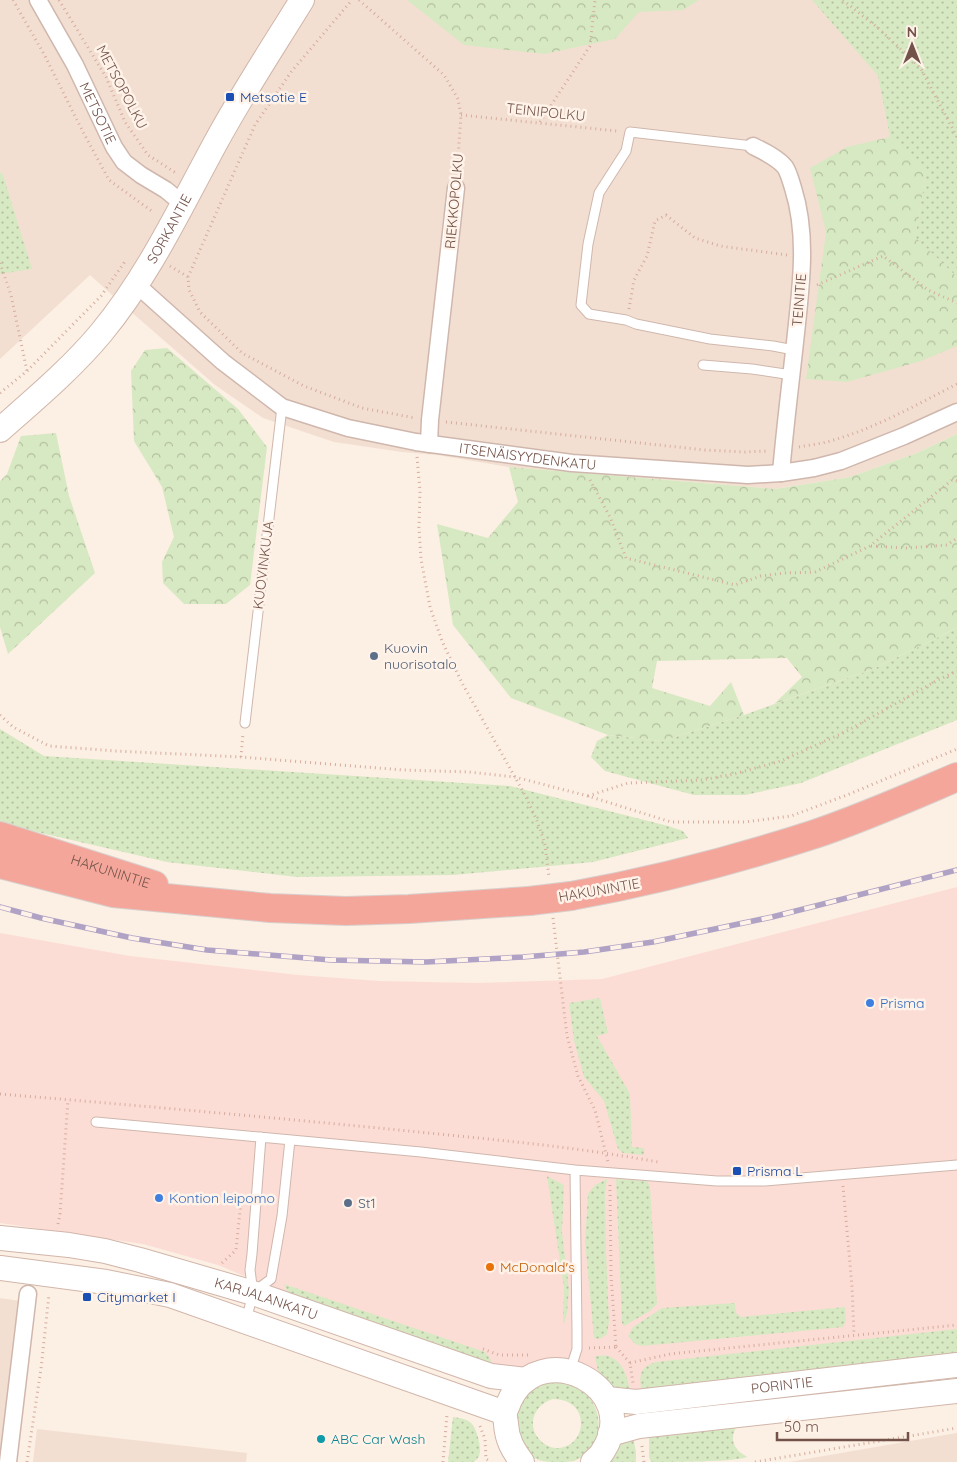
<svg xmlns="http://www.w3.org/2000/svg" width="957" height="1462" viewBox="0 0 957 1462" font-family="Quicksand,sans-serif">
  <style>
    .residential { fill: #f3dfd1 }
    .commercial { fill: #fcddd6 }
    .green { fill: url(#green-dots); fill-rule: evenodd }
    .forest { fill: url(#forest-crowns) }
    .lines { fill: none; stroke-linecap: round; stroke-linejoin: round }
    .lane-casing { stroke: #cfb7ad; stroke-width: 11 }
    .street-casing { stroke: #cfb7ad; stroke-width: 19 }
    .secondary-casing { stroke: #d1b6aa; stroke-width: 26 }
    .highway-casing { stroke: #d8cfcc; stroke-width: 30 }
    .path { stroke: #d5ac9e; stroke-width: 3; stroke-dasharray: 1 4; stroke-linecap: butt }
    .lane { stroke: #fff; stroke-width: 9 }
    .street { stroke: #fff; stroke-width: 16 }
    .secondary { stroke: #fff; stroke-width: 24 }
    .highway { stroke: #f5a69b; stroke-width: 28 }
    .rail-casing { stroke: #b0a2c4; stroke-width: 5.5 }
    .rail { stroke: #fff3e9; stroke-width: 4; stroke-dasharray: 11; stroke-linecap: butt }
    .highway-bridge-casing { stroke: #d8cfcc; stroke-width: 30; stroke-linecap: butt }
    .highway-bridge { stroke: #f5a69b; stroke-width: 28 }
    .transit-dot { fill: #1a4fb4; stroke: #fff3e9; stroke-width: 2 }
    .service-dot { fill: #5c6f8a; stroke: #fff3e9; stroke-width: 2 }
    .shop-dot { fill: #3f7fe0; stroke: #fff3e9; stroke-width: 2 }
    .food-dot { fill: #e8710a; stroke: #fff3e9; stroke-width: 2 }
    .culture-dot { fill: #0f9aa8; stroke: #fff3e9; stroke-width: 2 }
    .labels { text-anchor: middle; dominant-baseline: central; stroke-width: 5; stroke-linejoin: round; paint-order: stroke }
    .street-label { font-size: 14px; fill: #735349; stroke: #fff3e9 }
    .transit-label { font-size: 14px; fill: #164399; stroke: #fff3e9; text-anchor: start }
    .service-label { font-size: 14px; fill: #4e5e75; stroke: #fff3e9; text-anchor: start }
    .shop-label { font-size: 14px; fill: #366cbe; stroke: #fff3e9; text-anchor: start }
    .food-label { font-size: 14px; fill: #c56008; stroke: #fff3e9; text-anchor: start }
    .culture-label { font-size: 14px; fill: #0d838f; stroke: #fff3e9; text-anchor: start }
  </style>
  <defs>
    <pattern id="green-dots" width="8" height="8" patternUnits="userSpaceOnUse" patternTransform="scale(1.25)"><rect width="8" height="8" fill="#d7e9c2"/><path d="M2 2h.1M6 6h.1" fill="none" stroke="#b3bfa0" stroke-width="1.8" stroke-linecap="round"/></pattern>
    <pattern id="forest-crowns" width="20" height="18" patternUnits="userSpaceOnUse" patternTransform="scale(1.25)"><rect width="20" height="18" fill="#d7e9c2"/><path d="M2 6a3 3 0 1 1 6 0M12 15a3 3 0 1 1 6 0" fill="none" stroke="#b3bfa0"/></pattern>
  </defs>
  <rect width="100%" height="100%" fill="#fcefe3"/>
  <path class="residential" d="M0,0h957v434l-40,19 -67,24 -75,12 -266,-22 -72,-12 -35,-3 -68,-10 -71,-24 -48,-33 -94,-82 -31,-28 -90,84z
    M0,1298l20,3 -20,161z
    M37,1429l210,24 -1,9h-213z
    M957,1433v29h-168l156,-27z"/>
  <path class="commercial" d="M957,887v471l-327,36 -28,-14 -12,-13 -24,-9 -19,2 -18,8 -15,1 -23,-5 -199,-68 -74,-31 -75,-21 -143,-21v-290l130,23 168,19 81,6 99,2 124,-4z"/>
  <path class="green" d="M812,0h145v277l-42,-40 11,-64 -36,-36 -12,-61z
    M0,172l3,3 29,94 -32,5z
    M957,628v92l-156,63 -56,12h-51l-89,-24 -14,-14 6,-16 11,-6 54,6 82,-26 129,-46z
    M0,729l44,27 466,30 158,40 15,5 5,7 -95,24 -140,13 -156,2 -130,-15 -139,-32 -28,-9z
    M600,998l8,35 -11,3 33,58 2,53 12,1v7l-21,-2 -5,-4 -14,-48 -20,-24 -10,-36 -5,-38z
    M547,1176l17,9 -2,47 7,57 -2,24 -3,11 -1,-5 1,-31z
    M607,1179l-2,15 1,57 3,71 -2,12 -7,5 -6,-1 -9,-97 3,-47 7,-9z
    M616,1179l31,2 3,5 7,118 -7,7 -26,15 -2,-3z
    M284,1284l201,68 6,8v4l-199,-68 -5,-5z
    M735,1303l1,10 5,4 104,-10 1,14 -3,6 -201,19 -7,-2 -7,-8 5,-9 29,-19z
    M957,1329v29l-315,36c-3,-18 -4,-26 14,-32z
    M595,1356c4,0 9,-1 13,0 15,4 21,24 22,38 -25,-8 -31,-12 -35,-38z
    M548,1383c9,0 17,-1 26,3 26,11 33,47 13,66 -4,4 -8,7 -13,9 -5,1 -13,1 -18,1 -12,0 -20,-1 -28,-9 -15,-17 -15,-47 3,-62 5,-3 12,-6 17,-8zM553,1399c40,0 34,51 2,49 -6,-1 -12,-4 -16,-9 -13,-15 -4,-35 14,-40z
    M453,1417c6,1 15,2 19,7 5,6 10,24 7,32 -1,2 -3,4 -5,6h-26z
    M738,1425c-6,7 -7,17 -1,24 2,4 7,5 10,8 -13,5 -77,5 -96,5l-2,-5v-23z
    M633,1437l3,15v10h-30c8,-12 14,-20 27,-25z"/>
  <path class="forest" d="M407,0h292l-16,10 -44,2 -24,27 -71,15 -80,-9z
    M890,137l36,36 -11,64 42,40v69l-36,15 -74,21 -41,-3 20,-147 -16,-64 37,-21z
    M167,348l71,61 29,38 -17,138 -24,19h-42l-21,-21 -1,-21 12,-25 -12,-50 -28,-46 -3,-70 14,-21z
    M56,433l13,63 26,77 -87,81 -8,-27v-146l7,-7 14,-38z
    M957,434v194l-84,41 -99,35 28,-27 -15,-19 -130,3 -5,27 58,18 21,-24 13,33 -82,26 -54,-6 -97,-37 -58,-73 -16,-101 51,14 30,-36 -9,-35 266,22 75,-12 67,-24z"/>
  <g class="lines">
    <defs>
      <path id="lane" d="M753,146l-123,-14 -4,19 -27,42 -11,51 -7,61 8,9 37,6 10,4 74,15 63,7 21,4
        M703,365l49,4 40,6
        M245,723l37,-316
        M96,1122l325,30 154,18 142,11h48l192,-16
        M255,1291l16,-12 11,-63 8,-76
        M246,1321l7,-28 -3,-23 2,-16 9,-117
        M570,1371l7,-22v-17l-2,-162"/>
      <g id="street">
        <path id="s1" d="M38,0l37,65 39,82 10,15 17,13 25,15 17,14"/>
        <path d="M753,146c10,5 25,12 32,21 4,6 6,15 8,21 15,47 8,97 3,145 -5,47 -11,93 -15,140"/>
        <path id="s2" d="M137,285l86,77 59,45 66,21 68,14 156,21 176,12 33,-2 33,-5 27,-7 63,-25 53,-24"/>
        <path d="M429,444l1,-24 26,-232"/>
        <path d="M8,1462l20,-168"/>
      </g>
      <g id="secondary">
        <path id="s3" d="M0,430c35,-31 71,-61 101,-97 48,-58 79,-125 115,-191 26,-48 57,-95 86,-142"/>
        <path id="s4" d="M0,1238l69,7 36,6 35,9 113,33 238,83 35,4"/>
        <path d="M0,1268l106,14 64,13 335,118"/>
        <path id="s5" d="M607,1399l29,3 321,-37"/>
        <path d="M610,1434l29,-8 318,-35"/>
        <path d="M522,1462c-9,-12 -15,-22 -16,-38 0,-3 -2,-8 -1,-11 0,-3 3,-7 4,-11 30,-68 135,-15 94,49 -2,4 -7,8 -10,11"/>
      </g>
      <g id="highway">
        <path id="s6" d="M0,836l154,49"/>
        <path d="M0,864l113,29 157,15 76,3 63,-2 120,-8"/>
        <path d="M571,896c83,-15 164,-36 244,-62 48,-16 95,-37 142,-57"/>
      </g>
    </defs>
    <use href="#lane" class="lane-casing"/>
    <use href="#street" class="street-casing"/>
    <use href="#secondary" class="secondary-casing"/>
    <use href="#highway" class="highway-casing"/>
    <path class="path" d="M13,0l32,56 37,74 27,50 44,32
      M59,0l47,77 19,45 23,33 28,18
      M359,0l85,75 14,24 3,16 -4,57
      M843,0l35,28 42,39 37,70
      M461,115l156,16
      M540,122l50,-76 5,-46
      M0,263l11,32 16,76
      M170,266l18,11 1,13 11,22 42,41 62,33 58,22 53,10
      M188,277l67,-152 36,-53 61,-72
      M817,285l66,-29 45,34 29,13
      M629,309l5,-29 13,-24 8,-35 11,-6 29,23 25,8 67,9
      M0,393l27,-22 74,-75 25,-36
      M446,422l259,28 40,2 23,-1
      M799,447c10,-2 21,-3 31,-6 44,-12 86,-36 127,-57
      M417,457l3,34 -1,36 2,32 9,48 12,34 20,42 63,112 13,28 7,22 4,32
      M590,480l20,37 16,41 109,27 26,-9 24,-3 30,-1 55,-26 82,-66 5,1
      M871,546l36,2 40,-3 10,-7
      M0,715l13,12 36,19 67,5 125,6 162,13 66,2 46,5 73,19 83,26h74l46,-6 56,-21 110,-46
      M241,757l2,-24
      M588,796l40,-13 74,-3 32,-6 47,-13 64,-29 93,-52 19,-9
      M553,918l14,118 11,40 17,34 13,52
      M0,1094c133,11 266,23 399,36 86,9 173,16 259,32
      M610,1185l1,90 5,72
      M843,1186l9,100 2,49
      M58,1224l2,-10 8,-114
      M222,1263l14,-13 5,-49
      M616,1347l14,16 3,20
      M589,1348l27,-1
      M483,1349l16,6
      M502,1355h26
      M630,1363l40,-9 287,-29
      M480,1426l5,13 1,20 5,3
      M642,1446l2,16
      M27,1462l14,-93 8,-75
      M443,1462l4,-48
      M755,1462l202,-34"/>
    <use href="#lane" class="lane"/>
    <use href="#street" class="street"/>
    <use href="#secondary" class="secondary"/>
    <use href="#highway" class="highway"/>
    <defs>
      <path id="rail" d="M0,907l41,11 91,20 75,12 124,10 95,2 97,-5 61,-5 69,-10 119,-25 185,-47"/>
    </defs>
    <use href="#rail" class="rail-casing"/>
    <use href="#rail" class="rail"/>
    <defs>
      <path id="highway-bridge" d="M529,901l42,-5"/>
    </defs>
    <use href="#highway-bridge" class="highway-bridge-casing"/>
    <use href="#highway-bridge" class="highway-bridge"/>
  </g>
  <g class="transit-dot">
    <rect x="225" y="92" width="10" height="10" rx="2.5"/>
    <rect x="732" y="1166" width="10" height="10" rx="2.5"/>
    <rect x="82" y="1292" width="10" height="10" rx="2.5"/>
  </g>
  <g class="service-dot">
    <circle cx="374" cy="656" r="5"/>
    <circle cx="348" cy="1203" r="5"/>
  </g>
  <g class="shop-dot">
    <circle cx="870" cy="1003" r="5"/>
    <circle cx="159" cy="1198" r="5"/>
  </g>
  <circle class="food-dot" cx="490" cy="1267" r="5"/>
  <circle class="culture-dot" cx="321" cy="1439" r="5"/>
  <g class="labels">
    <g class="street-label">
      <text transform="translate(122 87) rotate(62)">METSOPOLKU</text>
      <text transform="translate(546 112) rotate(6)">TEINIPOLKU</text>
      <text stroke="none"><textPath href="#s1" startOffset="128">METSOTIE</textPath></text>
      <text transform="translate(454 201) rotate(-85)">RIEKKOPOLKU</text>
      <text stroke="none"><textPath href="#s3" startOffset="265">SORKANTIE</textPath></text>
      <text transform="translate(799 300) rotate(-85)">TEINITIE</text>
      <text stroke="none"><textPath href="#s2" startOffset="441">ITSENÄISYYDENKATU</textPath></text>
      <text transform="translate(263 565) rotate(-83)">KUOVINKUJA</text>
      <text stroke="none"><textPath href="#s6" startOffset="116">HAKUNINTIE</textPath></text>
      <text transform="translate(599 890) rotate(-10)">HAKUNINTIE</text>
      <text stroke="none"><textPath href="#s4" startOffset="274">KARJALANKATU</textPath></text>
      <text stroke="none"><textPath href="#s5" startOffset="176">PORINTIE</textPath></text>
    </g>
    <g class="transit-label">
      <text x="240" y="97">Metsotie E</text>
      <text x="747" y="1171">Prisma L</text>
      <text x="97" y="1297">Citymarket I</text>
    </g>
    <g class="service-label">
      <text x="384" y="648">Kuovin<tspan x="384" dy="16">nuorisotalo</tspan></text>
      <text x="358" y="1203">St1</text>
    </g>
    <g class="shop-label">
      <text x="880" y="1003">Prisma</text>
      <text x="169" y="1198">Kontion leipomo</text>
    </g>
    <g class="food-label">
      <text x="500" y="1267">McDonald's</text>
    </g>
    <g class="culture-label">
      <text x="331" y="1439">ABC Car Wash</text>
    </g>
  </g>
  <g transform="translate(912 45)" stroke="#fff3e9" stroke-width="4" paint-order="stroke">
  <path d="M0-4L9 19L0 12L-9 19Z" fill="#735349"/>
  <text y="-8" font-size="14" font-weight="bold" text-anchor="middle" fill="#735349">N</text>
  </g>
  <path d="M777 1432v8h131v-8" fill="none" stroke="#735349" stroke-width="2.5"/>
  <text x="784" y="1432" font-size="15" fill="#735349" stroke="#fff3e9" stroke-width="4" paint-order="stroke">50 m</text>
</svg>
